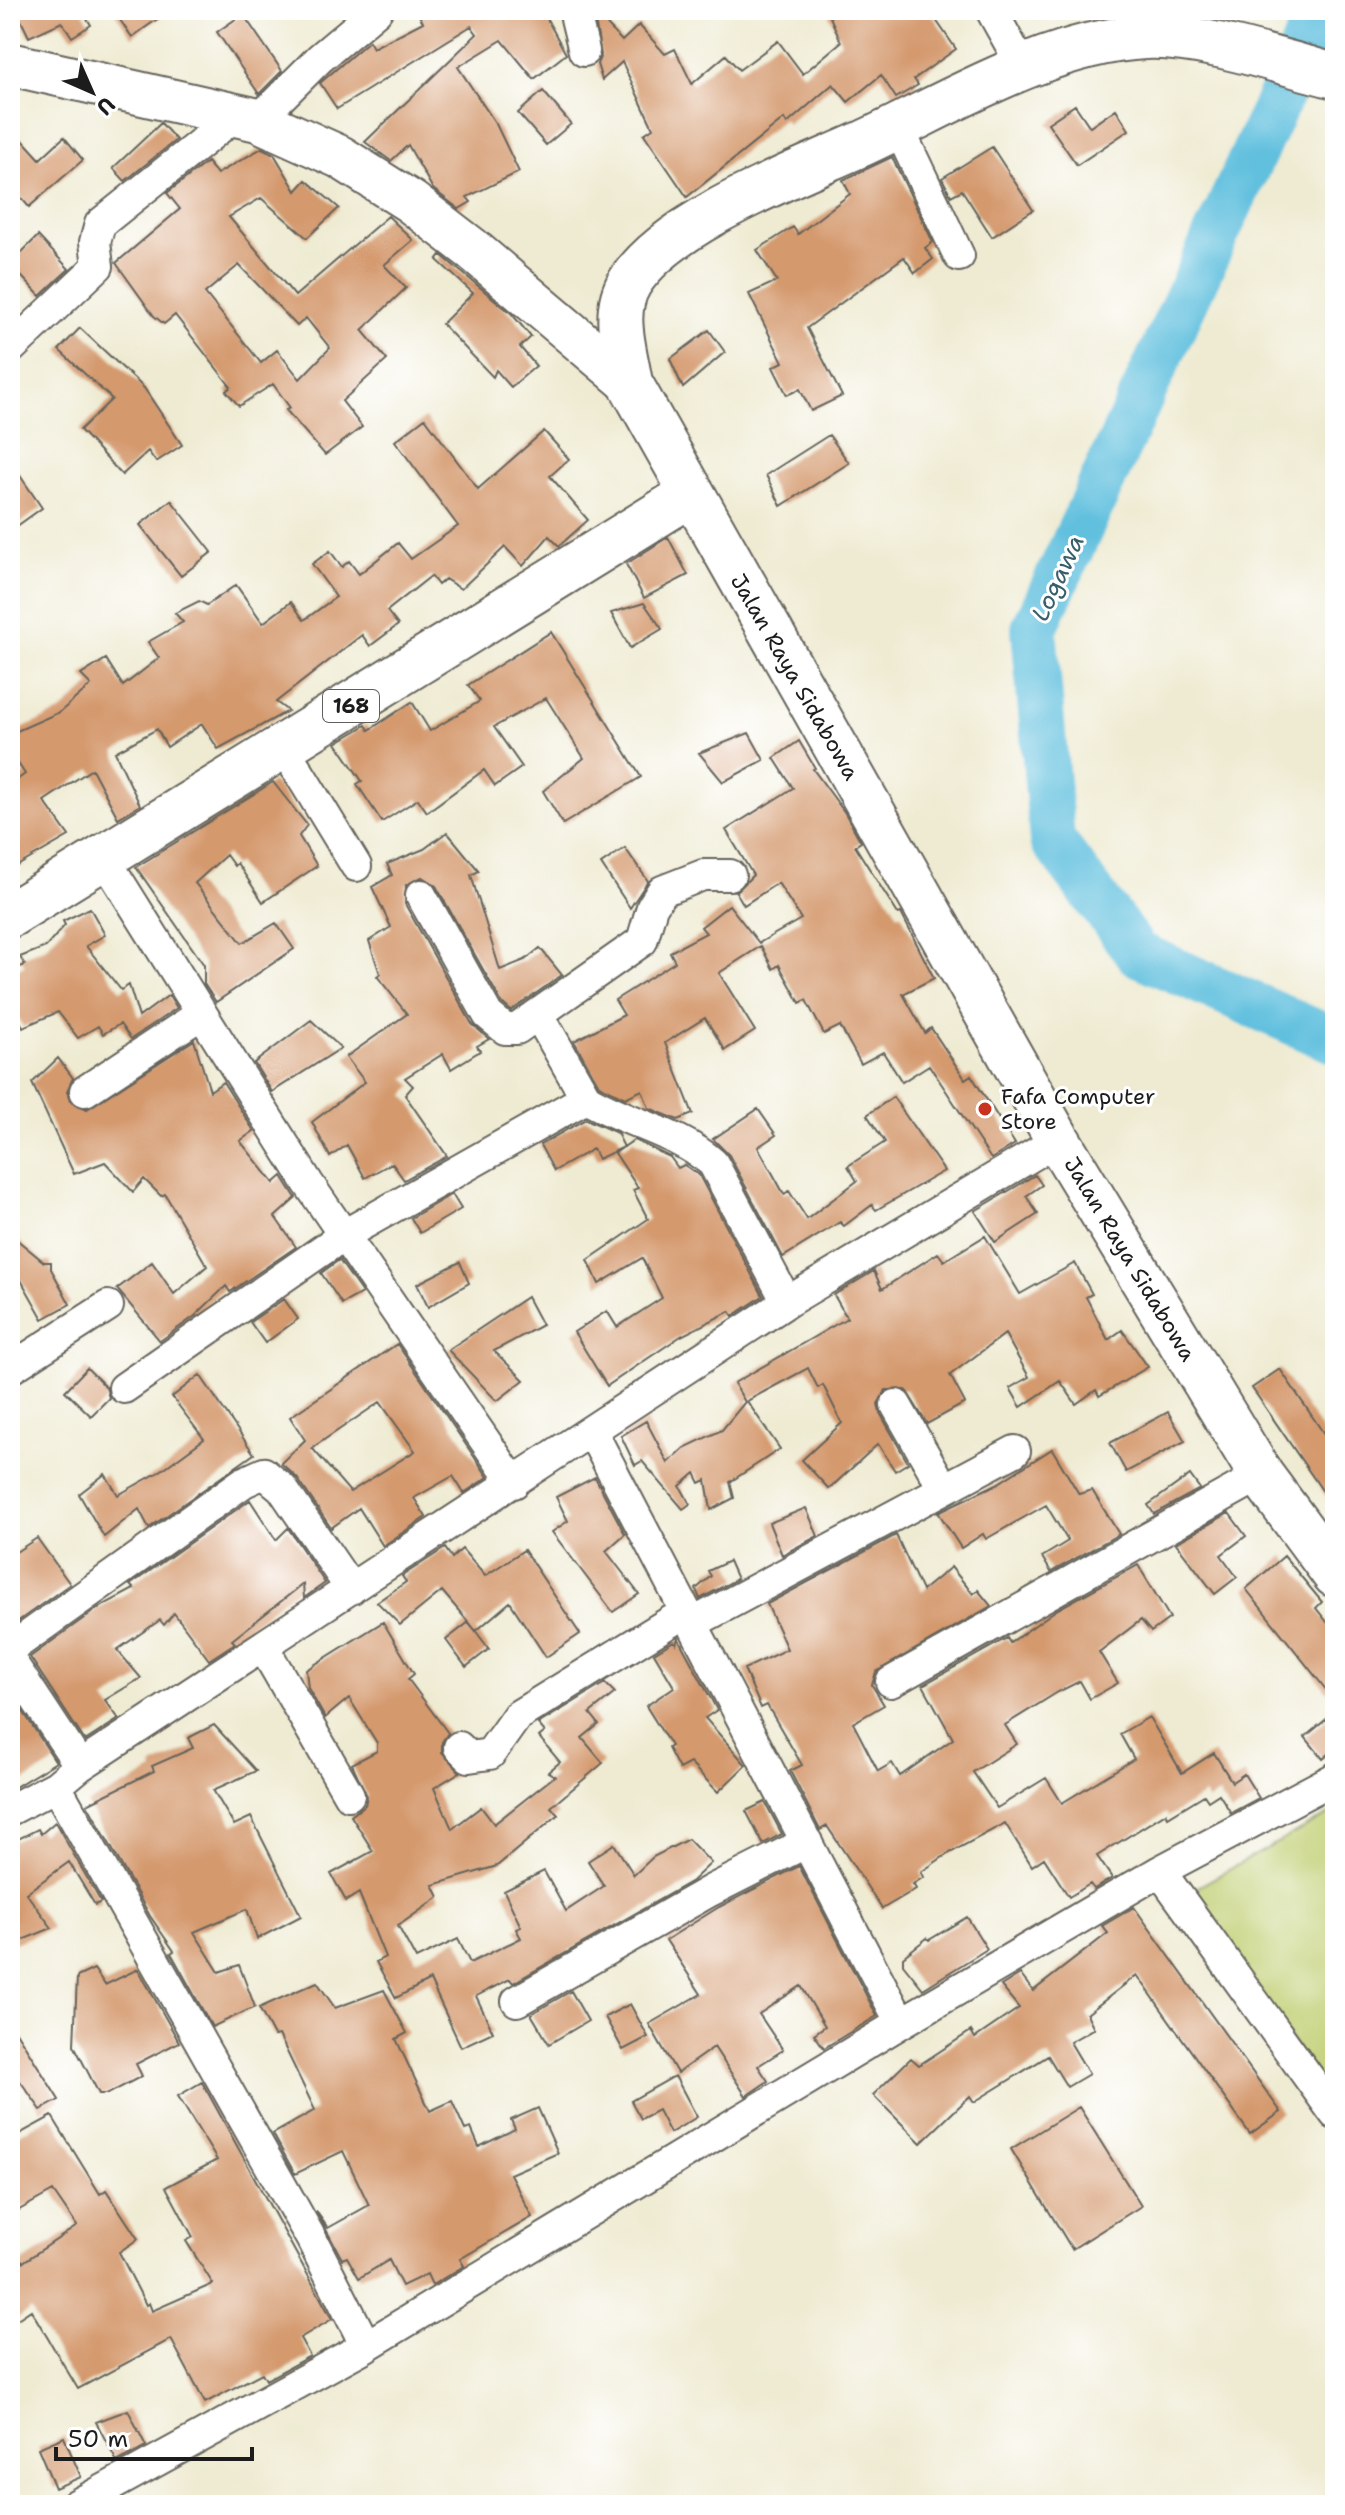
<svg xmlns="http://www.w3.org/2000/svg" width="1345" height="2515" viewBox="0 0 1345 2515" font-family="'Shantell Sans',sans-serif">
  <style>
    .green { fill: #bfce70; stroke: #6e7546; stroke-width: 2 }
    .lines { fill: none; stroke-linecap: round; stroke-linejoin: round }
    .river { stroke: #60c0de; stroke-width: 46 }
    .building { fill: #d4996d; fill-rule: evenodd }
    .street-casing { stroke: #66645c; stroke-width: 34 }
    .secondary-casing { stroke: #66645c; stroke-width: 46 }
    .primary-casing { stroke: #66645c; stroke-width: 48 }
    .highway-casing { stroke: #66645c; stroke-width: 48 }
    .street { stroke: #fff; stroke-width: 30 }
    .secondary { stroke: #fff; stroke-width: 42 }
    .primary { stroke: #fff; stroke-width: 44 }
    .highway { stroke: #fff; stroke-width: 44 }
    .poi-dot { fill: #c8321e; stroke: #fff; stroke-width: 3 }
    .labels { text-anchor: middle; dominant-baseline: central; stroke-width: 6; stroke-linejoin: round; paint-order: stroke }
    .shield { fill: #fff; stroke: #606060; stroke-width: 2 }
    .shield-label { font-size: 20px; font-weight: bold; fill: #1c1c1c }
    .street-label { font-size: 22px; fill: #1c1c1c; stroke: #fff }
    .poi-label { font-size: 22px; fill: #1c1c1c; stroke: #fff; text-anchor: start }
    .water-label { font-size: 24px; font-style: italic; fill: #375e6a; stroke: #fff }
  </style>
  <rect width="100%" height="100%" fill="#fff"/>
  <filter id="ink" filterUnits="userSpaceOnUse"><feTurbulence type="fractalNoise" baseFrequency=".0125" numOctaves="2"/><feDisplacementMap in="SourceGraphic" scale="16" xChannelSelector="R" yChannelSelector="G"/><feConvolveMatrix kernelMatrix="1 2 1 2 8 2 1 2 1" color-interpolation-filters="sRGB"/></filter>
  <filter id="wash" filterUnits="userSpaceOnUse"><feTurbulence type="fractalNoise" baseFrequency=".006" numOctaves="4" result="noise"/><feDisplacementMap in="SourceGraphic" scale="32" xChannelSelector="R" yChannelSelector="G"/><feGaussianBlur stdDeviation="1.8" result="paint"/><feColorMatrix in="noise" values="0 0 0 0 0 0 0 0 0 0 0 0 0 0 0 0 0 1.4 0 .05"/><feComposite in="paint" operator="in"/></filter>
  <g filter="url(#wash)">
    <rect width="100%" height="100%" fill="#efebd3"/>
    <path class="green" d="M1335,1811v291l-148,-209z"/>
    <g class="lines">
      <path class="river" d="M1320,10l-286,619 18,211 86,114 193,85 4,-1"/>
    </g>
    <g id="blocks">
      <path class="building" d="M16,10h72l-5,2 8,13 -19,12 -10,-15 -33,15z
        M113,10h57l-38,27z
        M416,10h80l-6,4 3,4 13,-8h36l24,44 -32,25 -32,-39 -44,27 38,57 23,48 -52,25 4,5 -12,7 -26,-20 -25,-44 -17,16 -26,-19 112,-108 -6,-8 -134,83 -17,-26 49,-42 4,7 50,-26z
        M827,10h102l27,39 -42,30 4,6 -22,13 -15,-23 -33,27 -15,-18 -46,40 -3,-5 -97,78 -43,-63 9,-6 -31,-66 -20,18 -5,-16 4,-9 -6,-35 3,-5 24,26 17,-16 26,29 10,-5 17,35 34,-29 13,15 39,-29 25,33 38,-32z
        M243,14l39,57 -23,23 -42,-62z
        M543,91l28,33 -25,21 -28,-32z
        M1075,105l15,22 26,-18 13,21 -52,35 -29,-42z
        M161,123l15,17 -51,41 -12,-13z
        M10,126l30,33 24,-22 19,23 -54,47 -19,-22z
        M992,147l41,63 -41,27 -30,-47 -11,6 -9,-18z
        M262,148l12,6 22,37 10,-11 33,28 -32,30 -46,-40 -32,19 66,79 93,-80 25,24 -29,25 22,23 -44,42 25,30 -45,41 20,26 -37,28 -39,-45 4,-2 -17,-24 -34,22 -13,-15 5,-4 -56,-72 -11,9 -10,-8 -38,-53 64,-54 -13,-16 40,-31 10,12zM239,265l58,61 9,-8 24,30 -30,31 -23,-29 -16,13 -56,-70z
        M892,157l41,85 -8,6 8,11 -18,14 -11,-16 -97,71 35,68 -31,15 -11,-22 -13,6 -14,-28 10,-5 -34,-68 28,-13 -20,-31 36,-23 5,7 52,-40 -7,-14z
        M38,236l31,33 -29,27 -30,-32z
        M441,255l71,59 19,23 -11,10 16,19 -25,21 -15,-17 -3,7 -51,-53 31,-31 -36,-33z
        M80,328l64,60 38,57 -26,17 -8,-11 -26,24 -42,-45 32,-31 -53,-49z
        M709,330l16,22 -42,36 -13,-29z
        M425,418l53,71 66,-58 25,28 -19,17 38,44 -29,26 -10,-10 -26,30 -18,-19 -44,42 -16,-10 -7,6 -7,-9 -44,35 11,14 -28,21 -8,-11 -86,67 12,9 -70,38 -16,-25 -35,23 -10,-18 -42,23 25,53 -22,13 -26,-49 -48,32 25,35 -59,34v-85l15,-11 -15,-23v-17l50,-22 31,-27 -10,-10 25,-16 17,27 36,-28 -11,-16 35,-20 -8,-9 24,-12 8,4 29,-20 27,38 28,-21 13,18 32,-23 -24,-33 18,-13 12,16 7,-6 10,13 39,-31 13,16 47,-33 -63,-85z
        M829,435l20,28 -68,43 -15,-31z
        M10,461l32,47 -32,23z
        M171,500l41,52 -31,24 -41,-51z
        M668,537l20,38 -44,23 -18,-34z
        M644,603l18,26 -32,19 -19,-35z
        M551,632l90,145 -78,47 -20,-33 41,-33 -38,-60 -52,29 28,40 -27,19 -11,-16 -57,42 -9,-13 -36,23 -25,-38 5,-3 -26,-38 30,-18 3,5 43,-28 18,29 50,-30 -12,-16z
        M749,733l15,27 -41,22 -24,-29z
        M799,741l16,27 -2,1 32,44 16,29 -6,4 43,68 3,-1 33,65 -31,16 22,39 6,-5 34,51 6,-4 44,69 -24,15 -62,-94 -27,17 -19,-30 -22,12 -21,-38 -16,8 -18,-34 -6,3 -21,-38 -6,4 -12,-23 -42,27 36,58 -30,19 -20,-32 -40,25 28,71 -15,6 -29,-12 -7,-18 -17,8 -26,-13 -25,-44 50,-26 -9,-15 60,-38 -5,-10 36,-19 -5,-6 28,-22 30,38 42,-24 -23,-36 -34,22 -8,-13 17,-17 -27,-45 67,-42 -19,-30z
        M273,782l34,43 -8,11 18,30 -54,36 -26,-39 -3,3 -8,-11 -31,28 47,60 34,-20 18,26 -78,53 -12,-18v-19l-68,-98z
        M447,832l32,39 -8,4 29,95 25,-10 15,-12 22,27 -51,36 -9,-8 -66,-117 -14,-9 -16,8 -1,19 67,120 17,15 -12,7 3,5 -29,18 -8,-15 -38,24 8,8 -8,9 42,61 -43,24 -12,-17 -27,15 -18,-33 -17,12 -18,-35 53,-40 -19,-25 61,-43 -30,-38 3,-2 -11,-33 22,-14 -19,-40 20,-12 -5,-11 37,-15z
        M625,848l23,33 -18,27 -29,-44z
        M90,908l15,27 -19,11 35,44 8,-5 10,32 30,-22 8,13 -46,31 -11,-15 -17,10 -5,-8 -20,12 -20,-26 -35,15 -13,-24v-32l15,-6 -5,-8 26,-10 19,-22 -2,-4z
        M311,1020l30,28 -69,44 -18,-29z
        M194,1040l16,51 13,-9 31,49 -14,10 34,42 8,-7 14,22 -21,19 21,30 -66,45 -4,-6 -31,30 -35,25 -43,-52 35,-27 22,32 33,-28 -42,-72 -4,2 -17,-17 -11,13 -28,-30 -31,12 -42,-91 26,-25 15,20 -6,13 3,9 17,9z
        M893,1097l51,74 -68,39 -4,-5 -28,21 -4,-4 -57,35 -54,-102 -16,-16 45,-30 18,26 -18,12 26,47 5,-3 18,28 50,-38 -9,-15 37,-24 -18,-27z
        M586,1119l31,14 7,14 -26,12 -5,-10 -39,22 -14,-26z
        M634,1140l36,17 8,11 6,-3 15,10 64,121 -30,20 -3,-5 -49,25 -74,50 -33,-54 33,-21 10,16 45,-29 -20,-40 -43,26 -11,-24 60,-41 -15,-29 5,-2 -23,-35z
        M1035,1175l7,10 -16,11 12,18 -43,28 -20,-31z
        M452,1194l9,15 -41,24 -9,-15z
        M10,1234l34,28h7v7l19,35 -27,15 -26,-46 -7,6z
        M985,1236l35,58 55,-31 17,31 -6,3 22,43 14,-10 26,37 -49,29 -3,-6 -20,14 -16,-23 -39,26 -11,-19 19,-11 -24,-43 -55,41 15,28 -38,21 -21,-34h-20l-8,14 2,9 28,50 -13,8 -17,-27 -49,45 -27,-29 40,-37 -19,-38 -5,3 -10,-20 -61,33 33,48 -50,33 4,16 -23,12 -5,-30 -6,3 -5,-10 -15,13 10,18 -7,5 -41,-48 -7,4 -14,-29 25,-15 22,42 16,-15 38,-18 23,-28 -11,-19 113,-65 -13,-23 40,-24 8,18 56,-36 6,8z
        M339,1260l23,33 -20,11 -21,-31z
        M460,1262l9,21 -41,24 -11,-23z
        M527,1297l15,28 -48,26 30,29 -27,21 -49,-51z
        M284,1299l14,20 -33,24 -15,-21z
        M397,1344l91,133 -24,16 -11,-17 -39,22 12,19 -43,29 -24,-38 -28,20 -34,-50 -16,-15 24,-23 -15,-23zM380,1402l35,49 -65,41 -38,-44z
        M87,1368l19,19 3,11 -18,18 -26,-25z
        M1280,1369l55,81v59l-83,-121z
        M200,1375l54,79 -105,74 -10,-19 -35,28 -25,-43 26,-20 13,21 41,-23 45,-33 -32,-42z
        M1168,1412l17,29 -59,31 -16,-29z
        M1052,1449l27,45 13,-4 27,44 -68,38 -9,-15 26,-16 -22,-36 -60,34 -3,-5 -22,14 -23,-36 59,-28z
        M1190,1475l10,14 -46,25 -6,-9z
        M595,1477l30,57 -19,17 33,43 -26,18 -61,-80 16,-11 -12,-24z
        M250,1500l26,40 12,-12 37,55 -21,15 -1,-14 -71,56 3,3 -26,17 -35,-47 -10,12 -4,-5 -43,30 24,28 -36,22 14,19 -34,22 -55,-84 68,-49 36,-19 -4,-4z
        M806,1508l12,28 -36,19 -13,-32z
        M1229,1513l17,23 -25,19 16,22 -22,17 -39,-51z
        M896,1535l26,56 29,-24 22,27 5,-4 13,16 -115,66 -4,13 12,20 -31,18 25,48 14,-8 8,13 53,-37 -30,-54 84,-47 3,5 46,-33 82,-45 32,53 -19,14 -10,-12 -42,32 19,31 -28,16 -10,-18 -22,11 -53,33 12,19 -44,28 24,36 49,-30 16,25 72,-44 -14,-25 29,-17 33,56 32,-20 18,29 12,-8 15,24 -28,15 -12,-19 -11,7 -4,-6 -36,22 -2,-4 -69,43 15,22 -18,11 -4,-5 -21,13 -25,-39 -12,8 -27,-43 -59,32 -25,17 3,5 -11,7 3,5 -34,20 -55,-83 -7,4 -30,-59 12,-6 -35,-60 -6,3 -17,-39 43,-20 -20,-45z
        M37,1538l33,46 -60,43v-71z
        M445,1548l7,10 10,-9 23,27 39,-26 56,84 -34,23 -36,-55 -34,29 -34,-40 -42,34 -23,-23 29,-20 -4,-6z
        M1284,1556l38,46 -6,6 19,24v69l-89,-112z
        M729,1561l8,18 -37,20 -4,-10 15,-13 -3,-5z
        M383,1622l31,52 -6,5 40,54 -6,9v10l18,20 -26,16 18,41 29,-22 13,17 61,-48 -7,-4 12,-10 -21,-25 6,-5 -7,-8 67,-41 10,10 -25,20 9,11 -17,14 21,25 -52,44 7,8 -61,51 -64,19 6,12 -41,29 18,33 42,-20 12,24 51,-25 -5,-9 5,-2 -17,-36 40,-20 22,40 38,-25 -16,-25 26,-17 20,31 19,-18 35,-18 23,24 -19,18 -179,102 -3,-4 -34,17 17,36 -32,15 -31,-67 -34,18 -20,-36 9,-5 -26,-64 -13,8 -15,-27 42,-23 -22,-35 14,-11 2,-9 -15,-32 25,-13v-8l-28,-45 -24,20 -17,-30 -2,-18z
        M469,1622l20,27 -23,18 -20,-27z
        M678,1638l39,72 -12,8 41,47 -28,27 -28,-29 -11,6 -11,-21 3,-2 -25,-40 28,-19 -20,-34 20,-12 2,3z
        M22,1710l34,52 -46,28v-72z
        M1335,1712v37l-12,10 -18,-22z
        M214,1725l42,46 -43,19 21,35 17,-8 50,99 -44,23 -10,-30 -53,23 25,40 20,-7 16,42 -43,20 -41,-74 3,-2 -24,-35 -63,-112 67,-33 -2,-5 41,-18 -5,-10z
        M765,1802l17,32 -19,10 -17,-33z
        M55,1822l46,80 -6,3 -26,-43 -43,31 26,35 -42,17v-102l28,-14 3,5z
        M799,1866l78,150 -53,32 -10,-14 11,-8 -24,-40 -42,28 24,36 -25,16 10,15 -22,15 -32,-49 -37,26 -28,-49 52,-30 -35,-54 53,-33z
        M1134,1907l147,205 -31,22 -113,-159 -50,39 7,14 -24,14 19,32 -22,13 -19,-31 -74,46 -4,-6 -49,47 -48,-48 38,-37 8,7 52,-34 4,7 44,-30 -18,-22 19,-12 13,17 75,-58 -6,-7z
        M967,1917l20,32 -64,40 -20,-25v-7l24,-19 2,2z
        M94,1969l11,16 33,-16 41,73 -43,22 6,12 -34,18h-9l-25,-49 3,-68z
        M317,1982l18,26 49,-18 23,43 -11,6 34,72 22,-10 13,29 6,-2 8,19 36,-18 -4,-9 27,-12 20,45 -48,21 22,43 -72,42 4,7 -32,19 -5,-11 -25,12 -13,-26 -30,18 -12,-21 -5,2 -26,-48 12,17 41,-23 -26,-54 -48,23 -22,-40 42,-24 -36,-75 -5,1 -15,-28z
        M571,1991l17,30 -39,23 -18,-30z
        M630,2004l18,33 -25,13 -18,-33z
        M10,2022l49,78 -18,10 -31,-43z
        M675,2076l22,41 -27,16 -12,-23 -17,9 -10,-18z
        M202,2082l130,237 -32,19 10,18 -44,24 -4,-7 -57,30 -34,-64 -93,50 -47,-79 -21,14v-81l13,19 54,-36 -24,-35 -43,24v-76l42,-23 48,78 6,-4 32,49 -19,13 27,53 3,-2 3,8 61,-27 -27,-43 7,-4 -27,-50 51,-27 -39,-64z
        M1079,2107l62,99 -69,43 -61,-100z
        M128,2410l18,36 -29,16 -21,-40z
        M64,2437l17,40 -26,11 -17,-40z"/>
    </g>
  </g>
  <g filter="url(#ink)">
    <use href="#blocks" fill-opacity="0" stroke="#66645c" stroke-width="2"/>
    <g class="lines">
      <defs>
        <path id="street" d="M580,10l-4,8 8,33
          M991,10l33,59
          M258,120l62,-62 57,-48
          M898,127l61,129
          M10,349l88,-83 -3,-24 5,-18 136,-109
          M284,748l72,118
          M103,856l205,327 206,300
          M421,895l67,120 17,14h12l21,-15
          M85,1091l116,-77
          M586,1098c41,25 91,34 127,65l74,139
          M10,1369l98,-63
          M124,1388l220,-153 242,-137 -48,-84 104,-73 10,-34 10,-16 41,-16h27
          M896,1405l48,84
          M592,1432l309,591
          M693,1623l322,-172
          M264,1648l85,147
          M10,1649l234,-167 20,-9 18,15 69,101
          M10,1660l70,106
          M891,1682l370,-207
          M459,1747l10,10 21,-3 27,-38 169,-104
          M56,1786l256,454 54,106
          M10,1810l46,-24 24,-20 707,-464 271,-162
          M1160,1871l175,243
          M517,2001l193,-110 97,-49
          M76,2505l290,-159 535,-323 259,-152 175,-93"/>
        <path id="secondary" d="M10,64l248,56 82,37 71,45 61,47 158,134"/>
        <path id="primary" d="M10,915l681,-421"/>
        <path id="highway" d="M1335,76c-55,-14 -135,-42 -190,-39 -95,5 -192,64 -277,104 -67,31 -199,79 -238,141 -19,30 -5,69 0,101l428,757 203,335 74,100"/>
      </defs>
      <use href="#street" class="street-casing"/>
      <use href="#secondary" class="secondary-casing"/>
      <use href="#primary" class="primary-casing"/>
      <use href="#highway" class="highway-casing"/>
      <use href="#street" class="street"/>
      <use href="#secondary" class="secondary"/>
      <use href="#primary" class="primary"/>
      <use href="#highway" class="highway"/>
    </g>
  </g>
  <circle class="poi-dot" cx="985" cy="1109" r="8"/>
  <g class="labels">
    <rect class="shield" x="323" y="690" width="56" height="32" rx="6"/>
    <g class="shield-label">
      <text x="351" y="706">168</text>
    </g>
    <g class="street-label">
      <text transform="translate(795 677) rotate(60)">Jalan Raya Sidabowa</text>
      <text transform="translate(1130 1259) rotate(59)">Jalan Raya Sidabowa</text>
    </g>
    <g class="poi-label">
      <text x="1001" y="1096">Fafa Computer<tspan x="1001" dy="25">Store</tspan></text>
    </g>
    <g class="water-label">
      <text transform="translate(1058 578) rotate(-65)">Logawa</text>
    </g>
  </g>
  <rect width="1345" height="2515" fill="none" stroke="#fff" stroke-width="40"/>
  <g transform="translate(92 92) rotate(135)" stroke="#ffffff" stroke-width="6" paint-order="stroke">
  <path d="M0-6L14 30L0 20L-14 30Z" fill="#1c1c1c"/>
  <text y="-12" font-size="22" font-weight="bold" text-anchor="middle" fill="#1c1c1c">U</text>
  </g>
  <path d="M56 2447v12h196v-12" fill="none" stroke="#1c1c1c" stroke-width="4"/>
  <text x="68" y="2447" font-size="24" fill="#1c1c1c" stroke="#ffffff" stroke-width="6" paint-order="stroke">50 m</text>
</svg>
